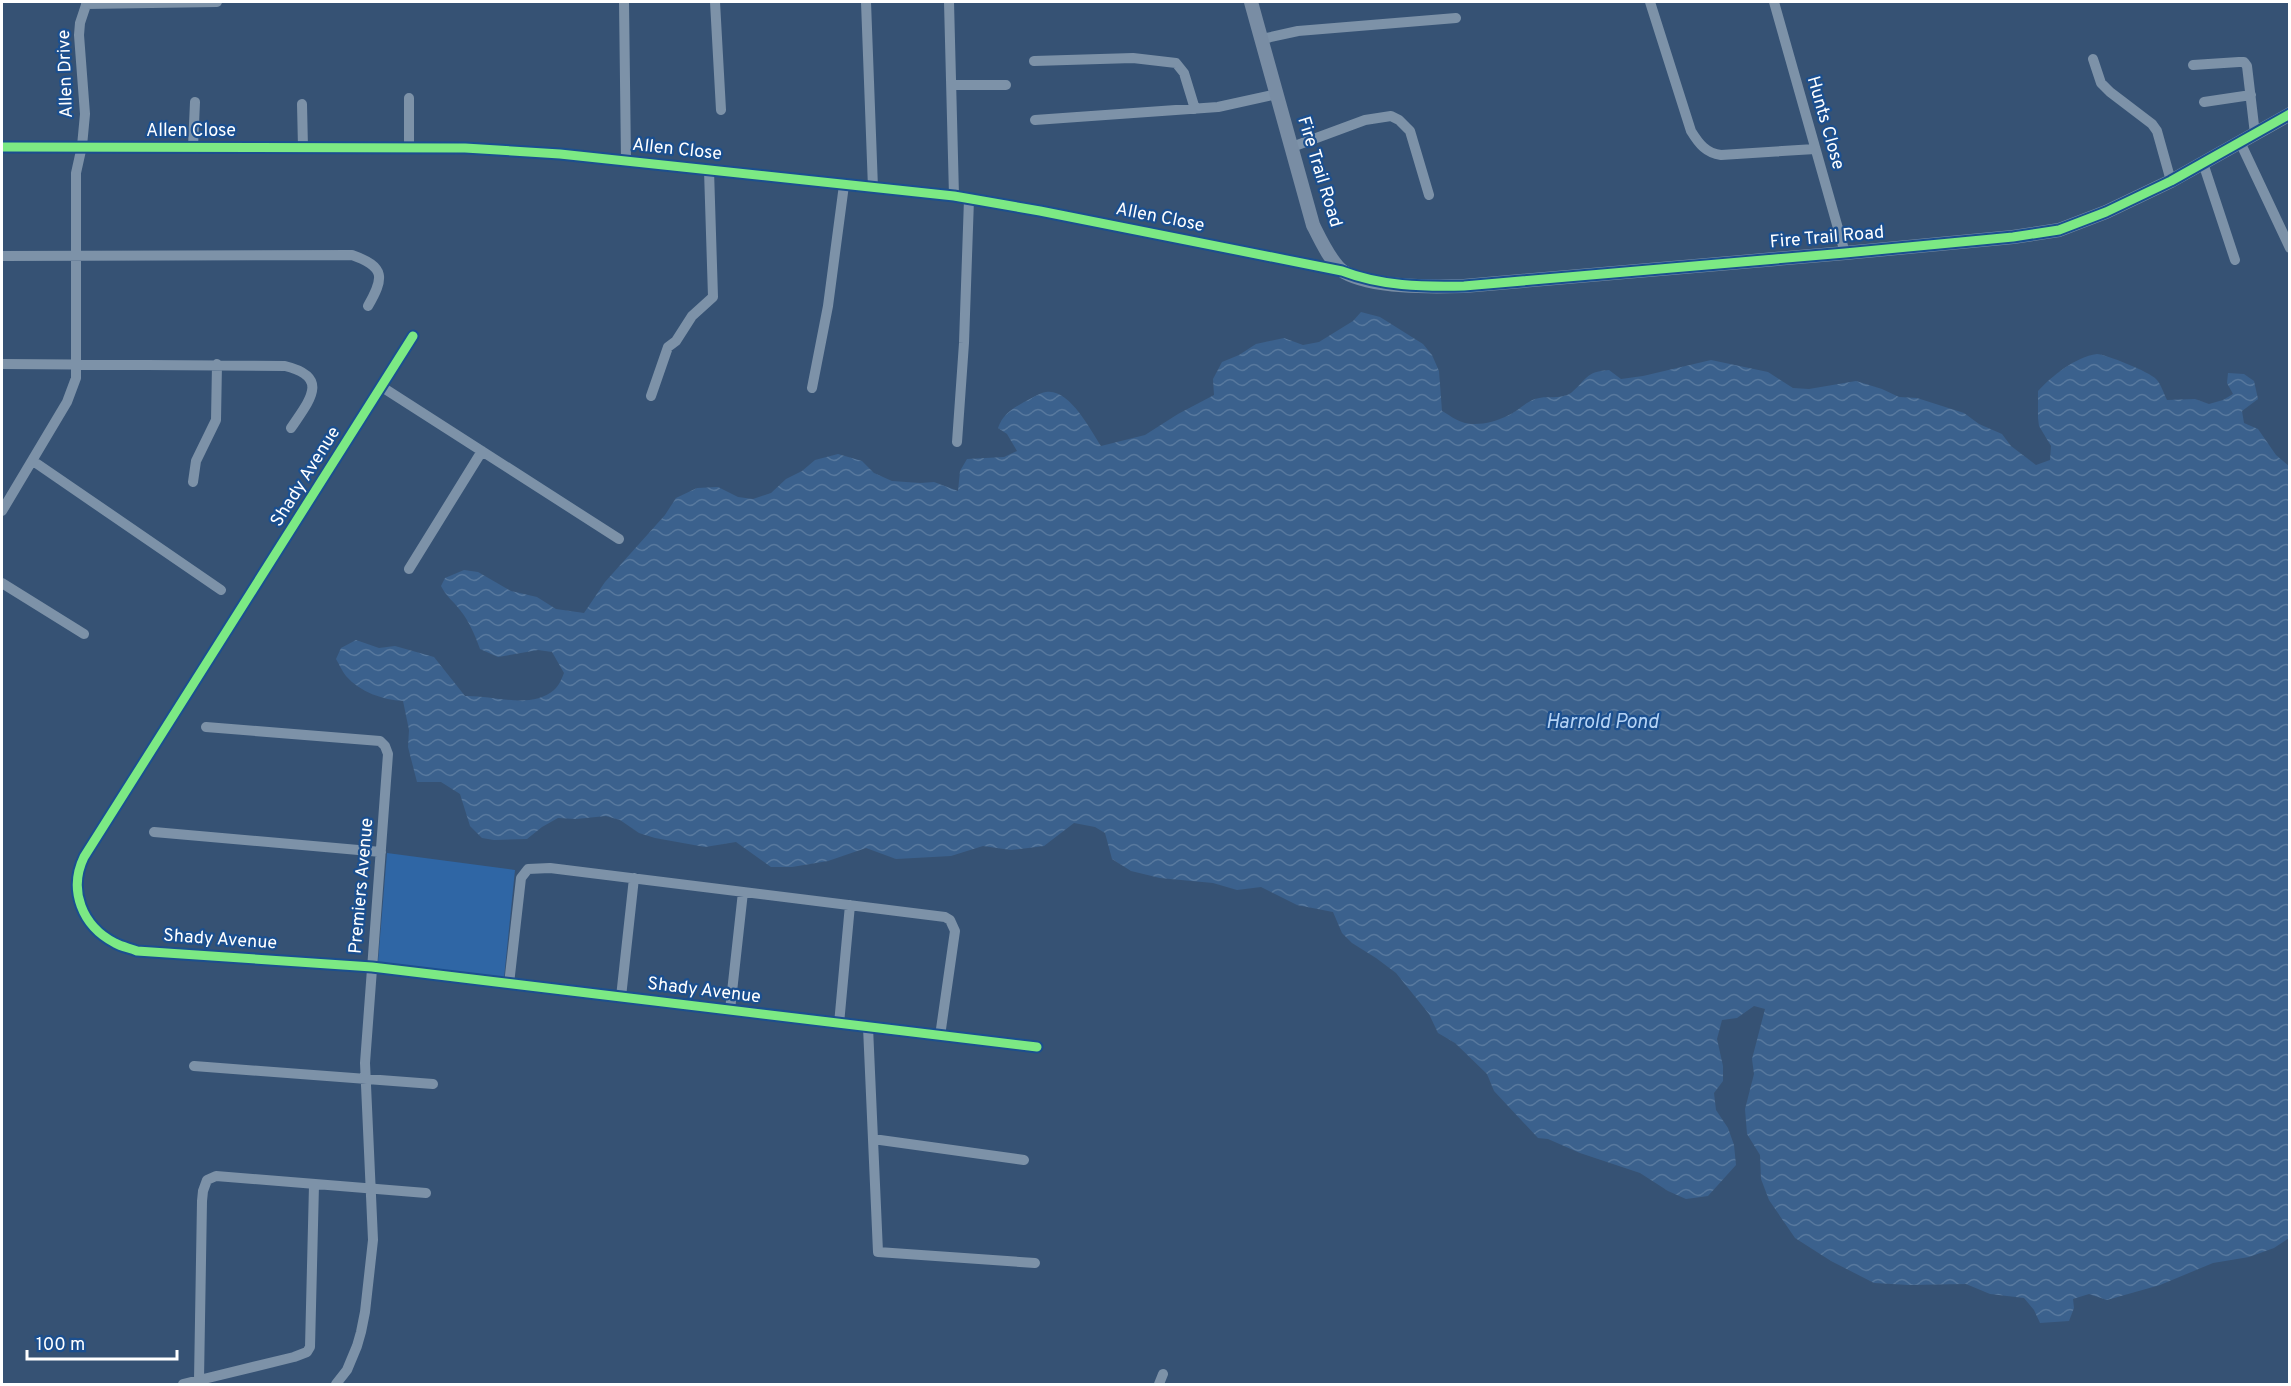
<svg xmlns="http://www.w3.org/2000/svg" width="2291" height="1386" viewBox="0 0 2291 1386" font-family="Overpass,sans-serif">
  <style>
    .green { fill: #2f66a5 }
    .water { fill: url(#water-waves) }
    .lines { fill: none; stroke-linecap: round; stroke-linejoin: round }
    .street { stroke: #7d92a8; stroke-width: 10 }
    .secondary { stroke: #798da4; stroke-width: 14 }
    .cycleway-casing { stroke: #1b4f8f; stroke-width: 13 }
    .cycleway { stroke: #7ce984; stroke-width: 9 }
    .labels { text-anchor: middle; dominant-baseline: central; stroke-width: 4.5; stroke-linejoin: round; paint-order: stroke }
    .street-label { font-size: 18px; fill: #fff; stroke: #1b4f8f }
    .water-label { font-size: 20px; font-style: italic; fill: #b5d3f5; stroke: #1b4f8f }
  </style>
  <defs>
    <pattern id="water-waves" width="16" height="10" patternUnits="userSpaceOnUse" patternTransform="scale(1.5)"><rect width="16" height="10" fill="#3b618d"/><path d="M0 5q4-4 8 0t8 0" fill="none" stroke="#58799e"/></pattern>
  </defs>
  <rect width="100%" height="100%" fill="#365274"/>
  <path class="green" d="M387,853l128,17 -11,108 -126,-16z"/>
  <path class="water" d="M1361,312l19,5 43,27 9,11 7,16 3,40c6,3 13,9 20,11 13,5 33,0 45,-6 10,-4 17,-13 28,-17 11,-4 26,1 36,-6 16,-13 13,-21 38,-23l12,9 22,-3 68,-16 57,12 25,16 16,1 47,-8 26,8 17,8 18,1 47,15 15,11 23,10 9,12 25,19 14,-5 1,-14 -12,-20 -1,-8v-27c14,-15 37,-34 59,-37 8,0 53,18 59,25 5,5 8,15 11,21l28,-1 14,5 14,-4 10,-6 -6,-11 1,-10 16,1 10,7 4,18 -16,12 2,12 14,6 18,26 14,12 -1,771 -15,10 -25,9 -36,6 -53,22 -53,15 -18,-6 -16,5 1,9 -5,13 -29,2 -6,-13 -10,-12 -34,-4 -24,-10 -57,1 -35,-2 -43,-22 -36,-23 -26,-38 -8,-21 -1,-24 -13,-21 -2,-25 9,-35 -2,-15 13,-50 -11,-3 -17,12 -15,2 -5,19 6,27v15l-9,12 2,17 12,18 6,17 2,20 -28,31 -22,3 -18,-8 -28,-18 -60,-20 -32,-14 -10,-1 -44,-47 -7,-17 -32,-31 -17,-10 -9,-19 -33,-41 -20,-15 -24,-15 -10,-10 -9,-21 -36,-7 -36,-18 -24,3 -24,-7 -53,-5 -29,-7 -19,-12 -7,-26 -10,-6 -21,-4 -30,23 -33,4 -28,-4 -32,10 -55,3 -30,-11 -38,13 -36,6h-21l-35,-25 -31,5 -50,-9 -16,-5 -19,-13 -14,-4 -30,3 -18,-1 -16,9 -15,12 -33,1 -12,-2 -12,-12 -10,-32 -19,-12h-24l-9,-35 1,-17 -6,-29c-20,-1 -43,-9 -57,-25 -4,-5 -7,-12 -10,-17l5,-11 15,-8 23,8 16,-2 39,11 31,39c28,-1 66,14 89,-6 5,-4 8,-12 10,-17l-12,-21 -14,-2 -40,7 -18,-8c-5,-14 -11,-28 -20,-39 -7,-9 -14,-14 -19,-24l4,-8 19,-8 14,2 33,19 26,6 19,12 28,4 21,-31 60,-67 11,-17 21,-10 21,-1 20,10 15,2 18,-6 15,-14 16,-8 13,-11 23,-6 24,7 12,12 18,8 28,2 14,-1 24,9 2,-20 7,-12 37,-2 13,-6 -10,-17 -9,-6c5,-14 14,-19 26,-26 7,-3 15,-9 22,-10 23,-4 44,37 55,54l44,-11 33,-21 36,-19 -1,-16 9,-17 17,-7 17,-11 28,-6 19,7 16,-3 34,-21z"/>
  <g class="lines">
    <path class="street" d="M624,2l2,159
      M715,2l6,108
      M866,2l7,186
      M949,2l5,194
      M1650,2l41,129c8,13 15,22 30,24l94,-6
      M1774,2l71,251
      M86,4l131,-2
      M1262,39l36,-8 158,-13
      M2093,59l8,24 9,9 42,32 5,7 14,50
      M1034,61l99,-3 43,5 8,10 11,36
      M2193,65l46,-3h5l3,4 8,68
      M952,85h54
      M409,98v49
      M2204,102l47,-7
      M302,104l1,44
      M1035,120l183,-13 59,-13
      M2240,142l50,106
      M2,147l463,1 95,6 394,42 86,15 302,60
      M193,147l2,-45
      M1292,147l73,-27 26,-4 8,4 11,11 19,64
      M2203,163l32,97
      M2,256l350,-1c34,12 32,23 16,51
      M413,336l-329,521c-16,33 -2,69 31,86 7,4 15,5 22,8l235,16 665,80
      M2,364l283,2c46,11 24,35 6,62
      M382,387l237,152
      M812,388l16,-82 16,-121
      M651,396l17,-49 8,-6 16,-25 21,-19 -4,-127
      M957,442l7,-99 5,-144
      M33,461l188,129
      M193,482l3,-21 20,-41 1,-56
      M2,511l65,-109 9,-24v-205l6,-27 3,-32 -6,-79 1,-12 7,-21
      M409,569l73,-118
      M2,583l82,51
      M206,727l174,14 5,5 3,8 -23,309 8,177 -8,72 -4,20 -4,14 -10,24 -11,14
      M154,832l227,20
      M509,984l12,-106 7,-9 22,-1 395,49 5,3 5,11 -15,105
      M621,997l13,-119
      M730,1010l13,-118
      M839,1024l11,-119
      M868,1027l10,225 157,11
      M194,1066l239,18
      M873,1139l151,21
      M199,1380l3,-179 1,-10 4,-11 9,-4 210,17
      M183,1384l111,-27 13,-5 3,-5 4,-162
      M1159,1384l4,-10"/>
    <path class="secondary" d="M1251,2l62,223c6,12 19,40 31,47 28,16 87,15 120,14l381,-33 168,-16 46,-7 47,-18 65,-31 119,-67"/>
    <defs>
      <path id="cycleway" d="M2,147l463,1 95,6 394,42 86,15 302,60c39,15 80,16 122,15l381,-33 168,-16 46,-7 47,-18 65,-31 119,-67
        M413,336l-329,521c-16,33 -2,69 31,86 7,4 15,5 22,8l235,16 665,80"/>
    </defs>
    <use href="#cycleway" class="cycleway-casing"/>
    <use href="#cycleway" class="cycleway"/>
  </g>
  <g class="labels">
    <g class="street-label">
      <text transform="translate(66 74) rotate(-92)">Allen Drive</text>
      <text transform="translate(1825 123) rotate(74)">Hunts Close</text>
      <text x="191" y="131">Allen Close</text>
      <text transform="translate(677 150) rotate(6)">Allen Close</text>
      <text transform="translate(1319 172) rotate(73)">Fire Trail Road</text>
      <text transform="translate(1160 218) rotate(11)">Allen Close</text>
      <text transform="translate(1827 238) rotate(-5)">Fire Trail Road</text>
      <text transform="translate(306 477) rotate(-58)">Shady Avenue</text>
      <text transform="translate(362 886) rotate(-85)">Premiers Avenue</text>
      <text transform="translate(220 940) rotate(4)">Shady Avenue</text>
      <text transform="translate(704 991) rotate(7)">Shady Avenue</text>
    </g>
    <g class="water-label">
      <text x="1602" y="723">Harrold Pond</text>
    </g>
  </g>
  <rect width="2291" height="1386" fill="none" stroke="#ffffff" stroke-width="6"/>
  <path d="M27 1350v9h150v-9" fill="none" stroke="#ffffff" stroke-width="3"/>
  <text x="36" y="1350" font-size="18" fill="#ffffff" stroke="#1b4f8f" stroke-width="4.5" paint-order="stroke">100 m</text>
</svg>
